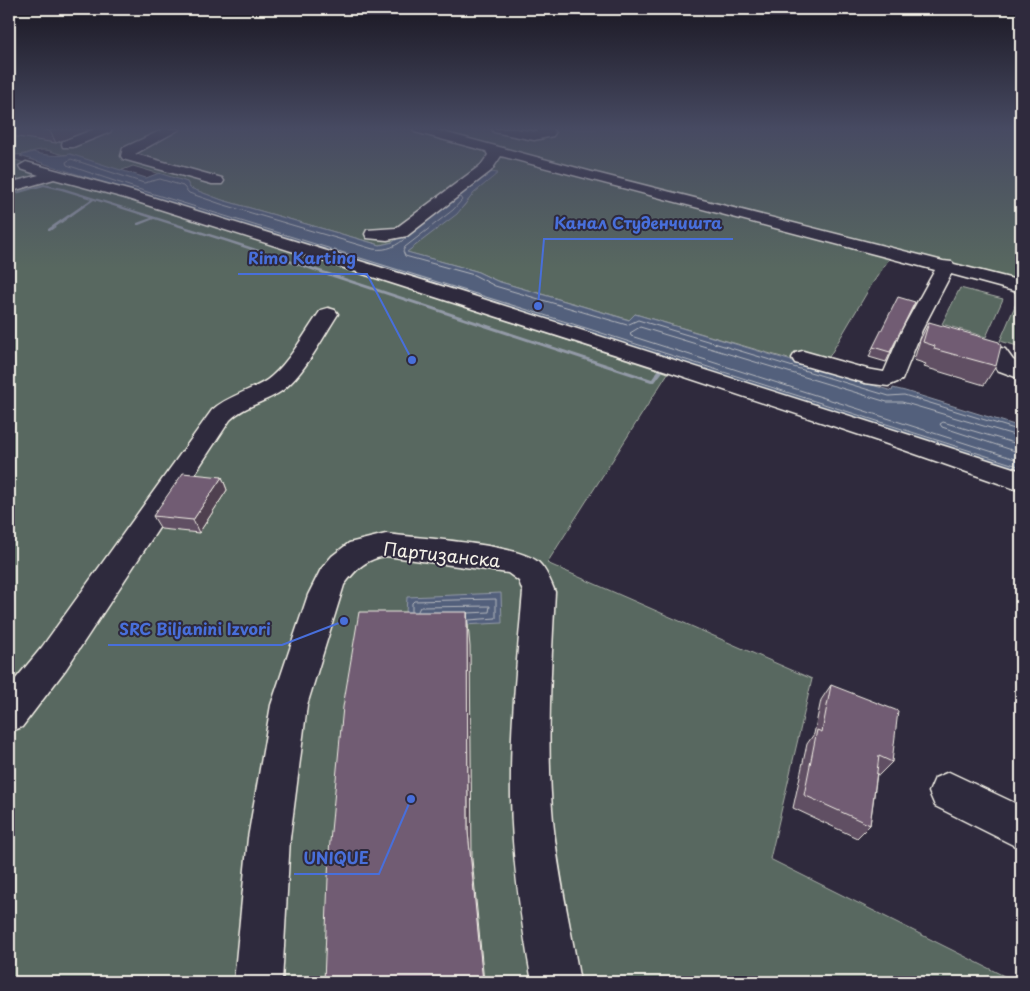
<svg xmlns="http://www.w3.org/2000/svg" width="1030" height="991" viewBox="0 0 1030 991" font-family="'Playpen Sans',sans-serif">
  <style>
    .green { fill: #586860; stroke: #a6aca4 }
    .water { fill: #53607c; stroke: #939aa7 }
    .lines { fill: none; stroke-linecap: round; stroke-linejoin: round }
    .shore { stroke: #b4b7bd; stroke-width: 1 }
    .stream { fill: #939aa7; fill-rule: evenodd }
    .minor-casing { stroke: #f4f1e8; stroke-width: 3 }
    .minor { fill: #2f2a3d; fill-rule: evenodd }
    .wall { fill: #614f63; stroke: #f4f1e8 }
    .shaded-wall { fill: #4f4050; stroke: #f4f1e8 }
    .building { fill: #715c73; stroke: #f4f1e8 }
    .labels { text-anchor: middle; dominant-baseline: central; stroke-width: 4; stroke-linejoin: round; paint-order: stroke }
    .near-street-label { font-size: 18px; fill: #f4f1e8; stroke: #2f2a3d }
    .leader { fill: none; stroke: #486fdb; stroke-width: 2 }
    .callout-dot { fill: #486fdb; stroke: #2f2a3d; stroke-width: 2 }
    .callout-label { font-size: 16px; text-anchor: middle; font-weight: bold; fill: #486fdb; stroke: #2f2a3d; stroke-width: 4; stroke-linejoin: round; paint-order: stroke }
  </style>
  <rect width="100%" height="100%" fill="#2f2a3d"/>
  <filter id="ink" filterUnits="userSpaceOnUse"><feTurbulence type="fractalNoise" baseFrequency=".02" numOctaves="2"/><feDisplacementMap in="SourceGraphic" scale="10" xChannelSelector="R" yChannelSelector="G"/><feConvolveMatrix kernelMatrix="1 2 1 2 8 2 1 2 1" color-interpolation-filters="sRGB"/></filter>
  <g filter="url(#ink)">
    <path class="green" d="M21,129h390l480,127 -19,28 -50,85 -187,-55 -5,6 -133,-39 -21,-10 -70,-19 57,-45 11,-14 23,-20 -58,33 -46,36 -13,3 -158,-45 -32,-12 -3,-6 -54,-16 -13,5 -50,-17c-11,3 -18,-5 -28,-4 -15,1 -16,7 -33,4v-21z
      M426,129h595v155l-427,-110z
      M9,158l659,215 -121,190 265,116 -42,180 246,123h-1007z
      M960,288l43,11 -17,38 -44,-13z
      M1017,301l4,2v44l-21,-6z"/>
    <path class="water" d="M33,152c8,3 29,5 37,2l76,24 13,-5 28,9 3,6 32,12 158,45 13,-3 90,-71 15,2 -24,20 -17,21 -50,38 69,19 21,10 132,39 6,-6 257,77 1,-3 12,3 116,36v46l-1001,-317z
      M501,593l1,30 -97,5 2,-31z"/>
    <g class="lines">
      <path class="shore" d="M460,197l2,3 -9,10 -48,37 -2,4 2,5 69,19 21,11 132,39 11,-5 251,76 15,-1 117,36
        M407,237c-11,9 -19,14 -34,12l-152,-45 -32,-11 -6,-7 -23,-7 -16,4 -73,-24 -5,3 1,3 74,25 448,139 432,138
        M1021,437l-119,-35h-15l-247,-75 -10,6 1,3 390,125
        M1021,445l-78,-23 -3,2 2,3 79,26
        M412,611v-8l2,-2 82,-2v19l-27,2
        M418,611l2,-4 70,-1 -1,6 -21,1"/>
      <path class="stream" d="M44,184l19,4 166,52 423,139 7,-10 2,-1 3,2 -9,12h-4l-424,-140 -73,-23 -15,6h-2v-2l14,-5 -57,-18 -44,31h-2v-2l43,-30 -30,-9 -17,-4 -35,10v-2z"/>
      <defs>
        <path id="minor" d="M95,129h17l-2,3 -37,15h-10l-1,-3 1,-3z
          M164,129h16l-45,25 87,24 2,3 -2,3h-10l-89,-25 -2,-3 2,-8z
          M413,129h19l160,43 351,89 9,1 2,2 67,17v12l-70,-19 -29,56 -20,50 -14,6 -23,-3 -70,-20 -3,-5 3,-5 8,-2 64,18 17,3 18,-42 33,-60 -434,-114 -10,15 -84,65 -20,4 -20,-2 -2,-4 2,-4 29,-2 85,-63 7,-10 -2,-4 -71,-19z
          M492,129h24l22,3 -2,-3h16l3,4 -2,3 -19,4 -40,-8z
          M26,162l109,30 329,101 546,174 11,4v20l-137,-48 -217,-72 -542,-173 -71,-19 -45,13v-9l30,-8 -18,-6 -2,-3z
          M328,308l7,2 3,4c-15,23 -33,59 -55,76 -16,12 -38,15 -53,30l-164,249 -44,58 -13,5v-45l33,-40 170,-237c17,-15 37,-18 55,-30 21,-15 39,-49 54,-70z
          M964,338l41,11 8,11 8,4v15l-24,-9 -8,-11 -32,-11 -4,-4 4,-4z
          M386,534c32,4 131,10 152,28 8,7 13,20 17,30 -4,76 -9,153 -2,229 5,54 18,107 27,161h-48c-11,-61 -20,-123 -21,-185 -1,-68 6,-137 12,-205l-4,-11 -11,-8 -122,-17c-20,3 -29,12 -42,29l-37,120 -17,133 -8,144h-48l14,-144 23,-133 37,-110 13,-26 11,-13 17,-13z
          M949,772l72,34v43l-86,-43 -6,-14 6,-14z"/>
      </defs>
      <use href="#minor" class="minor-casing"/>
      <use href="#minor" class="minor"/>
    </g>
    <path class="wall" d="M9,129h82l-35,14 -45,-7 -2,-4z
      M915,302l-29,60 -17,-5 4,-10z
      M929,322l67,44 -12,19 -60,-18 2,-3 -12,-4 6,-20z
      M222,477l5,13 -28,43 -38,-4 -8,-13z
      M831,685l61,77 -13,13 -2,-1 -7,51 -13,13 -64,-30 14,-64 7,-10 7,-34z"/>
    <path class="shaded-wall" d="M55,129h36l-35,14 -6,-12z
      M222,477l5,13 -28,43 -6,-13z
      M467,612l3,35 2,212 12,123h-1l-15,-150z"/>
    <path class="building" d="M37,129h18l-5,2z
      M898,297l17,5 -25,50 -17,-5z
      M929,322l70,20 2,4 -5,20 -62,-17 1,-3 -12,-4z
      M183,473l39,4 -29,43 -40,-4z
      M359,612h108l1,220 15,150h-159l5,-130 14,-145z
      M831,685l67,26 -6,51 -13,-6 -9,69 -66,-30 13,-65 5,2z"/>
  </g>
  <linearGradient id="sky" x2="0" y2="1"><stop stop-color="#1a1722"/><stop offset="0.48" stop-color="#474a62"/><stop offset="1" stop-color="#474a62" stop-opacity="0"/></linearGradient>
  <rect width="1030" height="268" fill="url(#sky)"/>
  <g class="labels">
    <g class="near-street-label">
      <text transform="translate(442 554) rotate(6)">Партизанска</text>
    </g>
  </g>
  <path class="leader" d="M538 306L544 239H733M412 360L367 274H238M344 621L282 645H108M411 799L379 874H294"/>
  <g class="callout-dot">
    <circle cx="538" cy="306" r="5"/>
    <circle cx="412" cy="360" r="5"/>
    <circle cx="344" cy="621" r="5"/>
    <circle cx="411" cy="799" r="5"/>
  </g>
  <g class="callout-label">
    <text x="638" y="229">Канал Студенчишта</text>
    <text x="302" y="264">Rimo Karting</text>
    <text x="195" y="635">SRC Biljanini Izvori</text>
    <text x="336" y="864">UNIQUE</text>
  </g>
  <rect width="1030" height="991" fill="none" stroke="#2f2a3d" stroke-width="30"/>
  <rect x="15" y="15" width="1000" height="961" fill="none" stroke="#f4f1e8" stroke-width="2" filter="url(#ink)"/>
</svg>
